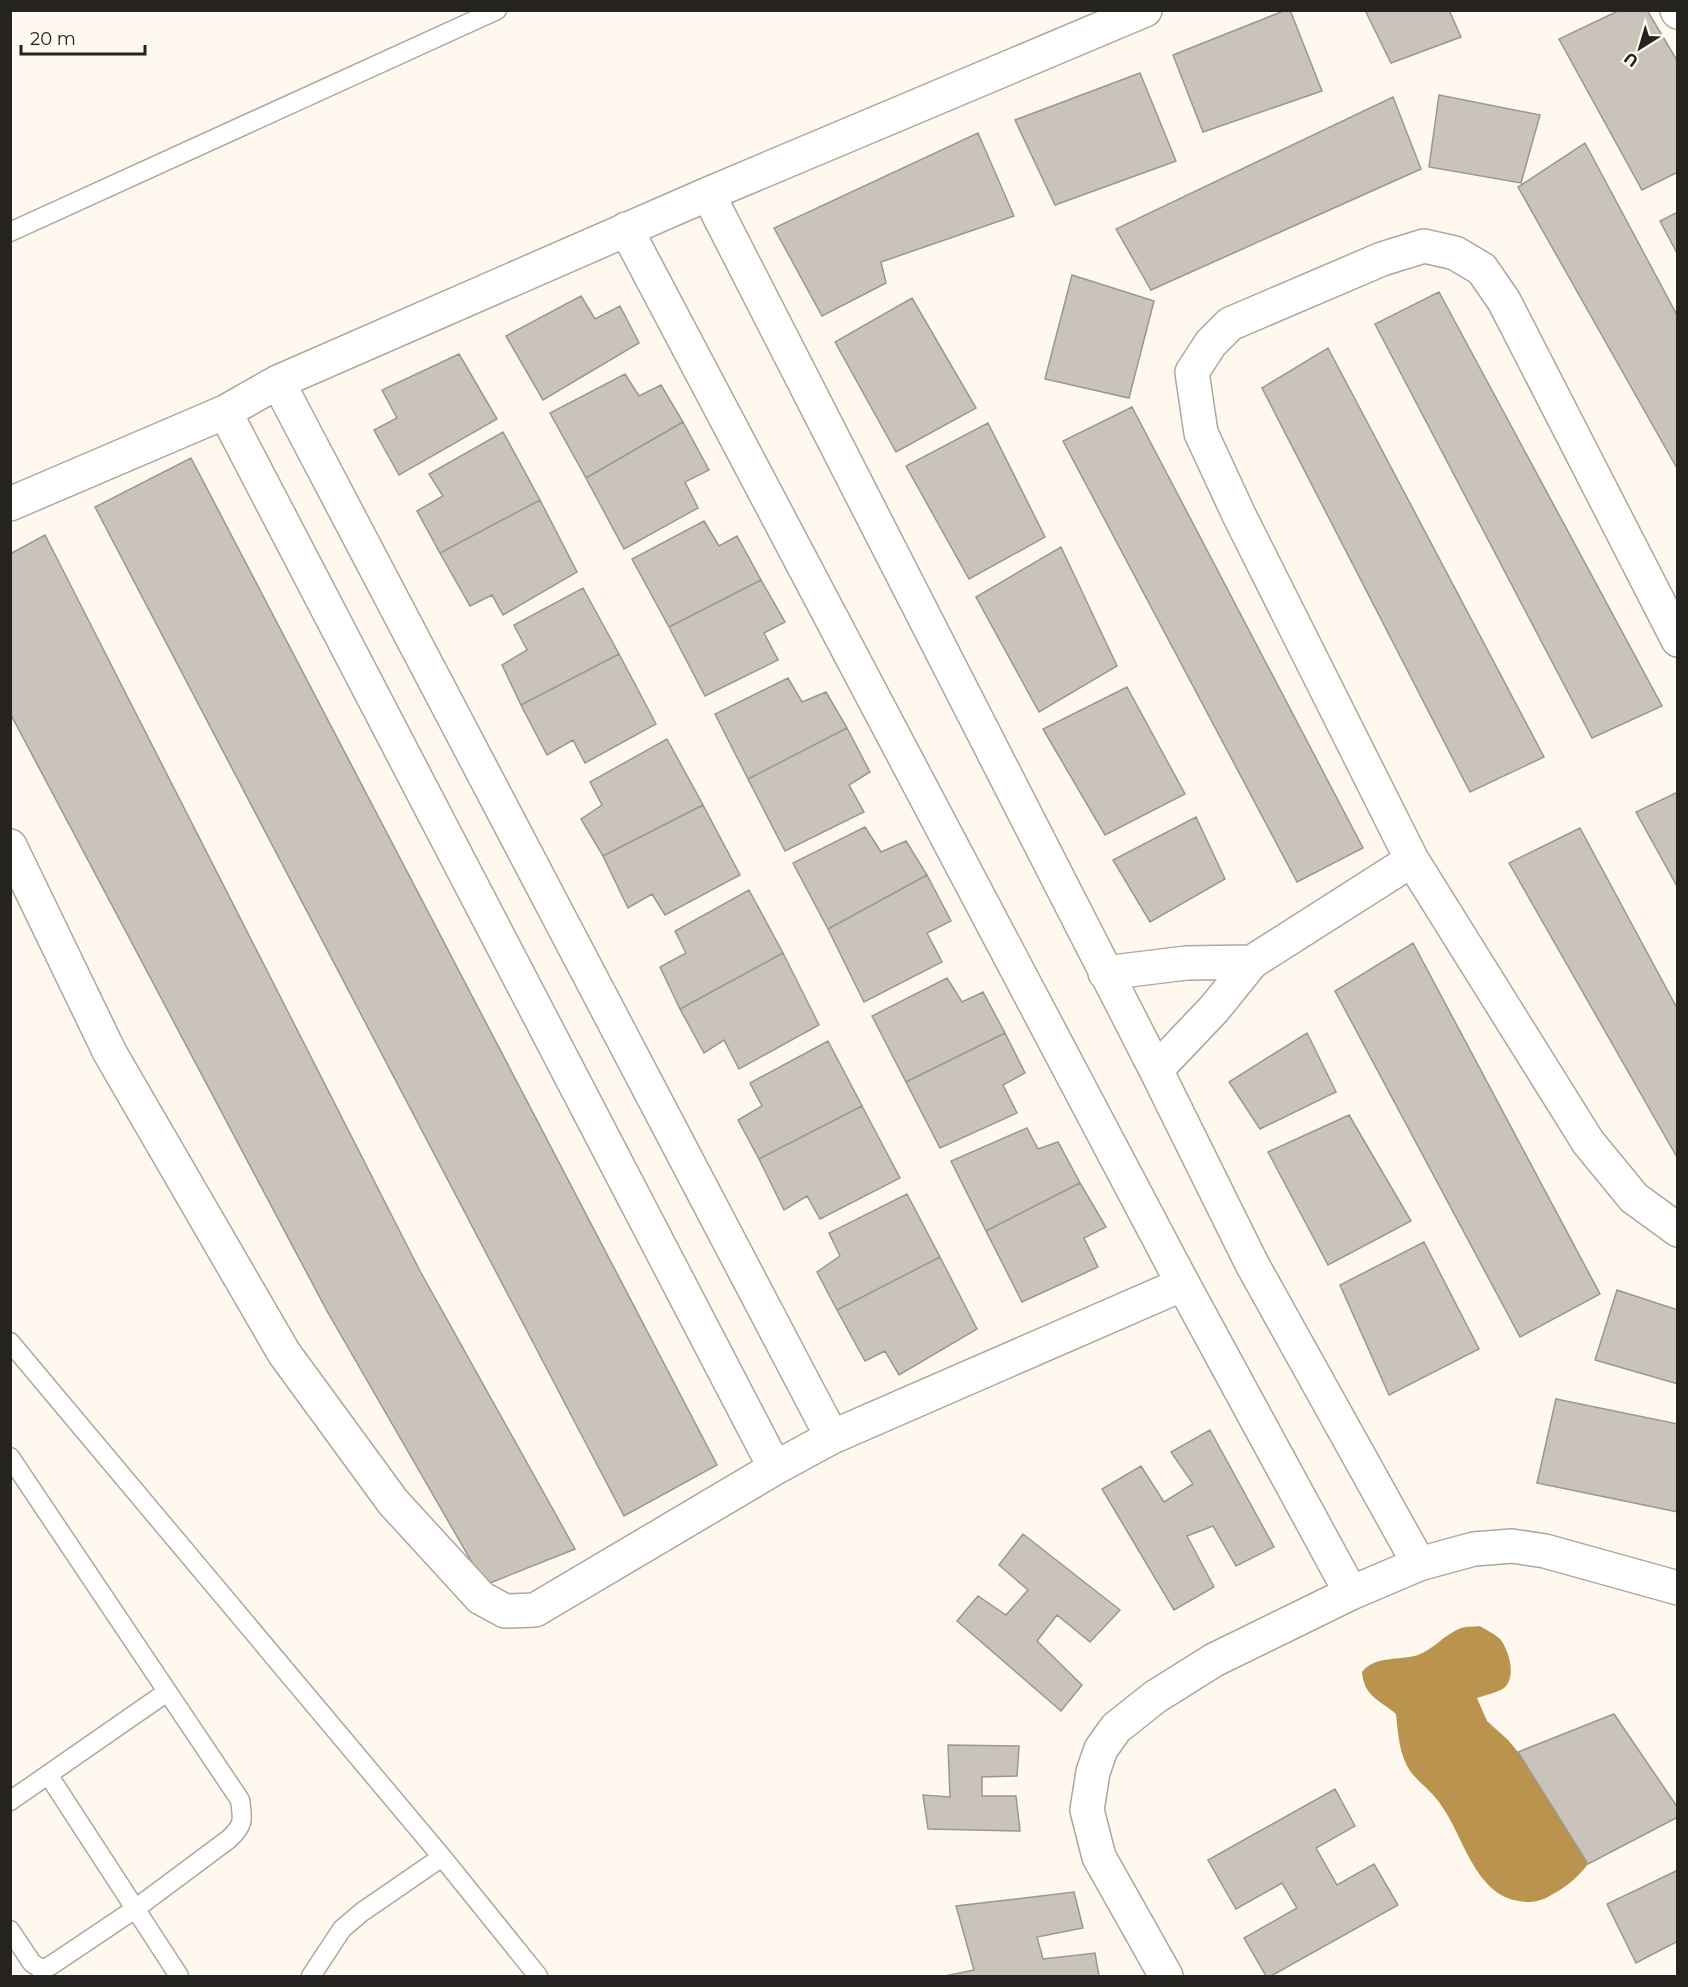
<svg xmlns="http://www.w3.org/2000/svg" width="1688" height="1987" viewBox="0 0 1688 1987" font-family="Montserrat,sans-serif">
  <style>
    .water { fill: #ba934e }
    .building { fill: #c9c3ba; stroke: #9c978d; stroke-width: 1.5 }
    .lines { fill: none; stroke-linecap: round; stroke-linejoin: round }
    .lane-casing { stroke: #ada79e; stroke-width: 21 }
    .street-casing { stroke: #ada79e; stroke-width: 36 }
    .lane { stroke: #fff; stroke-width: 18 }
    .street { stroke: #fff; stroke-width: 33 }
  </style>
  <rect width="100%" height="100%" fill="#fef8ee"/>
  <path class="water" d="M1480,1626c6,4 15,8 20,13 9,11 17,38 4,49 -7,5 -19,7 -27,10l10,23 21,19 10,12 70,112c-12,16 -25,25 -42,34 -9,4 -18,5 -27,3 -44,-6 -56,-66 -78,-96 -8,-13 -22,-22 -31,-34 -11,-17 -12,-38 -14,-57 -17,-15 -32,-17 -34,-42 13,-17 37,-11 56,-17 16,-6 27,-21 43,-27 6,-2 13,-1 19,-2z"/>
  <path class="building" d="M1286,10h4l32,81 -119,41 -30,-77z
    M1365,10h84l12,27 -70,26z
    M1620,10h27l31,52v110l-36,18 -83,-151z
    M1140,73l36,88 -121,44 -40,-85z
    M1439,95l101,20 -19,68 -92,-16z
    M1393,97l28,72 -270,121 -35,-61z
    M978,133l36,83 -133,46 5,21 -64,33 -48,-88z
    M1585,143l93,174v153l-160,-283z
    M1678,212v43l-18,-34z
    M1072,275l82,26 -25,97 -84,-19z
    M1439,292l223,414 -70,32 -217,-414z
    M581,296l14,23 25,-13 19,37 -96,57 -37,-64z
    M912,298l64,110 -80,44 -61,-110z
    M1328,348l216,409 -74,35 -208,-404z
    M459,354l38,65 -98,56 -25,-45 23,-12 -15,-28z
    M625,374l14,22 22,-11 22,37 -97,56 -36,-65z
    M1132,407l231,441 -66,34 -234,-441z
    M683,422l26,48 -24,12 13,26 -74,41 -38,-71z
    M988,423l57,114 -76,42 -63,-113z
    M503,432l37,68 -100,53 -23,-42 26,-15 -14,-22z
    M191,458l526,1007 -93,51 -529,-1009z
    M540,500l37,72 -74,43 -11,-20 -22,11 -30,-53z
    M704,521l15,25 18,-10 24,44 -92,47 -37,-68z
    M45,535l375,736 155,278 -90,36 -158,-274 -317,-598v-159z
    M1061,547l56,119 -78,46 -63,-115z
    M761,580l24,42 -21,11 14,27 -73,36 -36,-69z
    M583,588l36,66 -98,51 -19,-40 25,-15 -13,-25z
    M619,654l37,70 -71,39 -12,-23 -26,15 -26,-50z
    M788,678l14,24 24,-10 21,36 -99,51 -33,-65z
    M1127,687l58,107 -80,41 -62,-106z
    M847,728l23,44 -21,13 15,27 -79,39 -37,-72z
    M667,739l36,66 -100,51 -22,-37 21,-14 -12,-23z
    M1678,792v96l-42,-76z
    M703,805l37,70 -75,40 -13,-21 -24,14 -25,-52z
    M1196,817l29,62 -75,43 -37,-62z
    M865,827l16,25 25,-11 21,34 -99,54 -35,-66z
    M1580,828l98,182v149l-169,-296z
    M927,875l24,46 -24,12 15,29 -78,40 -36,-73z
    M749,890l34,63 -103,56 -20,-42 26,-14 -11,-22z
    M1413,943l187,351 -80,43 -185,-346z
    M783,953l36,72 -80,44 -15,-29 -20,13 -24,-44z
    M947,978l15,24 21,-10 22,41 -99,49 -34,-66z
    M1005,1033l20,40 -22,12 14,28 -77,35 -34,-66z
    M1307,1033l29,59 -76,37 -31,-47z
    M828,1041l34,65 -103,53 -21,-39 24,-14 -12,-23z
    M862,1106l38,72 -80,41 -13,-23 -23,14 -25,-51z
    M1349,1115l62,106 -83,44 -60,-113z
    M1027,1128l11,21 20,-7 22,41 -94,48 -35,-70z
    M1080,1183l26,44 -22,11 14,29 -76,35 -36,-71z
    M907,1194l33,63 -103,53 -20,-38 23,-16 -11,-23z
    M1424,1242l55,107 -90,46 -49,-110z
    M940,1257l37,72 -78,46 -14,-24 -20,10 -28,-51z
    M1617,1290l61,20v74l-83,-24z
    M1556,1399l122,25v88l-141,-29z
    M1210,1430l64,117 -38,19 -23,-40 -26,10 27,51 -40,23 -72,-121 39,-23 23,36 29,-18 -22,-32z
    M1023,1534l97,76 -30,32 -33,-27 -20,26 45,44 -21,26 -104,-90 21,-25 28,19 22,-25 -29,-25z
    M1614,1714l64,94v9l-90,47 -70,-112z
    M948,1745l71,1 -2,30 -35,1v19h34l4,35 -92,-2 -5,-34 27,2z
    M1335,1789l20,37 -39,22 21,37 37,-21 24,41 -127,71h-5l-22,-38 53,-30 -15,-25 -46,26 -28,-49z
    M1678,1870v71l-42,22 -29,-59z
    M1074,1892l9,36 -46,9 6,22 52,-6 4,23h-154l29,-6 -18,-64z"/>
  <g class="lines">
    <defs>
      <path id="lane" d="M10,232l487,-222
        M10,1342l432,515 96,119
        M10,1457l230,343c3,20 4,25 -11,39l-94,70 -85,57 -9,3 -9,-6 -22,-33
        M49,1776l130,200
        M10,1801l157,-109
        M311,1976l31,-47 20,-17 80,-55"/>
      <path id="street" d="M1677,10l1,2
        M708,194l448,876 96,194 167,300
        M626,229l557,1055 168,309
        M278,382l554,1055
        M225,412l550,1056
        M10,504l215,-92 53,-30 430,-188 437,-184
        M1678,640l-174,-339 -22,-32 -27,-16 -31,-7 -42,13 -152,65 -19,19 -19,29 9,61 38,82 173,345 176,282 46,56 44,32
        M10,846l100,207 174,300 109,149 88,96 24,13 30,-1 240,-142 57,-31 351,-153
        M1105,973l81,-10 66,-1
        M1156,1070l58,-61 38,-47 160,-102
        M1166,1976l-67,-119 -12,-47 6,-38 8,-23 15,-21 39,-31 59,-37 137,-67 68,-29 55,-15 38,-3 33,5 133,37"/>
    </defs>
    <use href="#lane" class="lane-casing"/>
    <use href="#street" class="street-casing"/>
    <use href="#lane" class="lane"/>
    <use href="#street" class="street"/>
  </g>
  <rect width="1688" height="1987" fill="none" stroke="#25231f" stroke-width="24"/>
  <g transform="translate(1640 48) rotate(217)" stroke="#fef8ee" stroke-width="4.5" paint-order="stroke">
  <path d="M0-4.5L10 22L0 15L-10 22Z" fill="#25231f"/>
  <text y="-9" font-size="16" font-weight="bold" text-anchor="middle" fill="#25231f">U</text>
  </g>
  <path d="M21 45v9h124v-9" fill="none" stroke="#25231f" stroke-width="3"/>
  <text x="30" y="45" font-size="18" fill="#25231f" stroke="#fef8ee" stroke-width="4.5" paint-order="stroke">20 m</text>
</svg>
